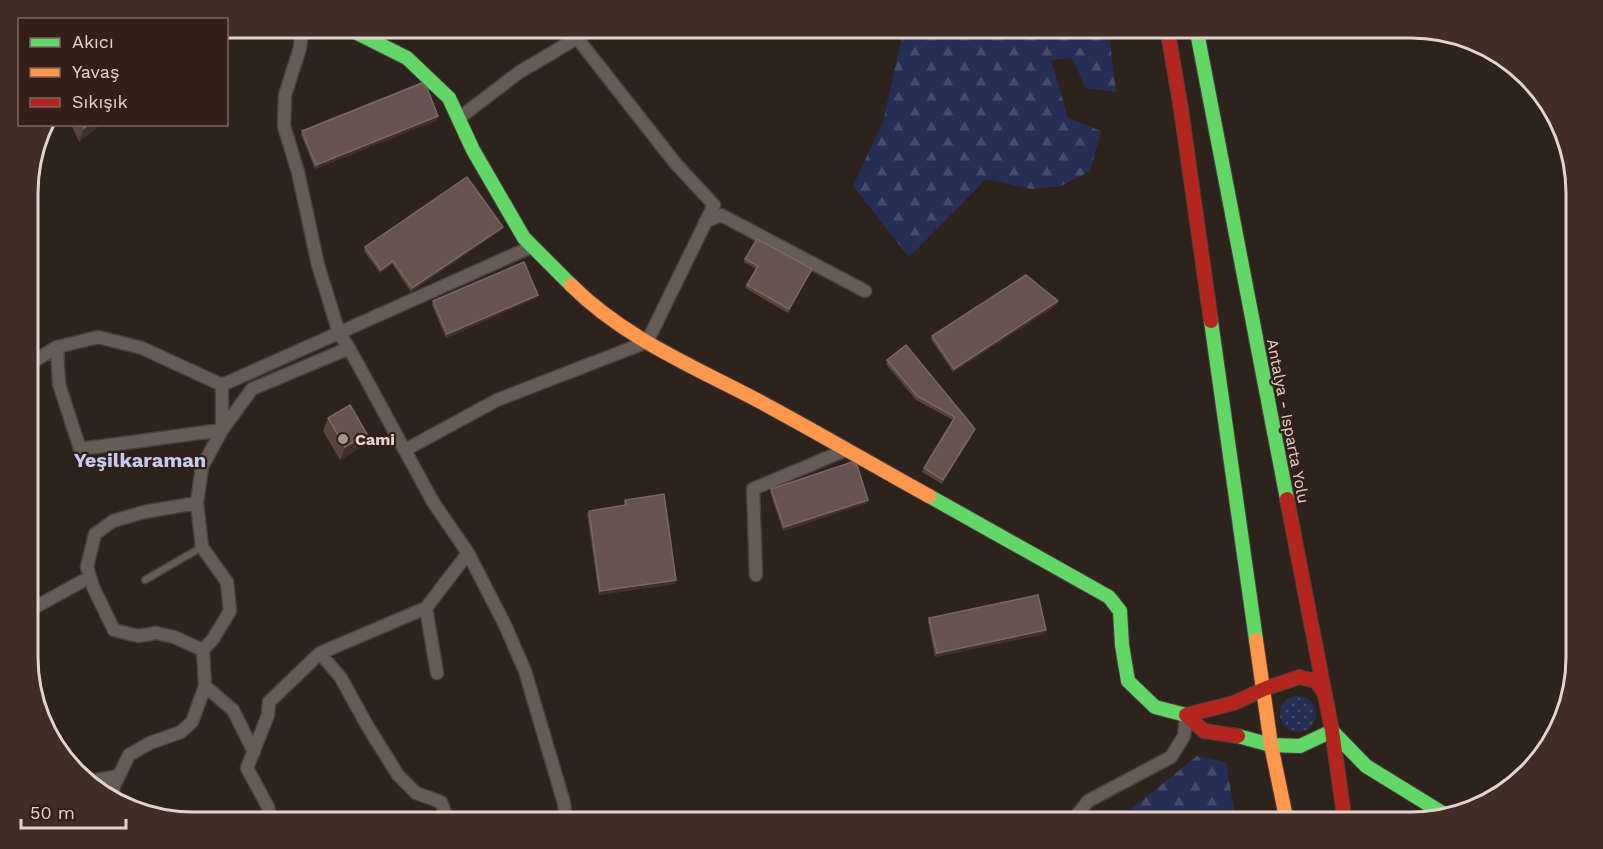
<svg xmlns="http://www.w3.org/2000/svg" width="1603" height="849" viewBox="0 0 1603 849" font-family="'Work Sans',sans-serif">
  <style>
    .grass { fill: url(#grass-dots) }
    .forest { fill: url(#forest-firs) }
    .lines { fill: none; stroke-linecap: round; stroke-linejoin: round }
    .lane-casing { stroke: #4a403c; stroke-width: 9 }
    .street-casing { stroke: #4a403c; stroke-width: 15 }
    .fast-casing { stroke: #4a403c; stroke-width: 16 }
    .slow-casing { stroke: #4a403c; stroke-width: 16 }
    .jam-casing { stroke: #4a403c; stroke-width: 16 }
    .lane { stroke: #655c58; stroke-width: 6 }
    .street { stroke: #655c58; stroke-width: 12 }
    .fast { stroke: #63d668; stroke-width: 14 }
    .slow { stroke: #ff974d; stroke-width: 14 }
    .jam { stroke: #b3261e; stroke-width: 14 }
    .wall { fill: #57443d }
    .shaded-wall { fill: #41302a }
    .building { fill: #66534d; stroke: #7a6761; stroke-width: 1.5 }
    .poi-dot { fill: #a39590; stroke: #341e17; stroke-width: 2 }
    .labels { text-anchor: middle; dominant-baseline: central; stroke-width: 4.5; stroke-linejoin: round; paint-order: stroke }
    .street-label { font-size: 16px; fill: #e2d3ce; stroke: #341e17 }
    .poi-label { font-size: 16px; font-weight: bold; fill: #e2d3ce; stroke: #341e17; text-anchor: start }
    .quarter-label { font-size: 20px; font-weight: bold; fill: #c1cdf7; stroke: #341e17 }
    .rim { fill: none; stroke: #e2d3ce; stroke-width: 3 }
  </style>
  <defs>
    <pattern id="grass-dots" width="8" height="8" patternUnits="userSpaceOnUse" patternTransform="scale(1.5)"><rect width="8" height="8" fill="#272e55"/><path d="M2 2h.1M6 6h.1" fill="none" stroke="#464b6c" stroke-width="1.8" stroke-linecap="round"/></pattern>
    <pattern id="forest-firs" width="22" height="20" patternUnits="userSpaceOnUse" patternTransform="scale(1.5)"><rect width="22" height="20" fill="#272e55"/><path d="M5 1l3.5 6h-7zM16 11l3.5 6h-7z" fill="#464b6c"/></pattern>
  </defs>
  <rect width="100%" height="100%" fill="#2e221d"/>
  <path class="grass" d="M1280 714a18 18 0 1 1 36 0a18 18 0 1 1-36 0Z"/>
  <path class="forest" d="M904,27h204l8,65 -30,-4 -14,-30 -21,2 17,58 33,13 -11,40 -29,15 -29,3 -46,-10 -77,78 -56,-71 30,-64z
    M1197,756l29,6 10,60h-121z"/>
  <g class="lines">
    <defs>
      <path id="lane" d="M145,580l57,-33"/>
      <path id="street" d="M302,27l-2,21 -15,47 -1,31 14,46 20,93 21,68 10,15 84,154 35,51 37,72 20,46 39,132 2,19
        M705,222l16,-7 144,76
        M57,347l2,37 21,65 142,-19 30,-41 97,-41
        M28,369l6,-8 23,-14 41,-10 44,11 80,37 309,-138
        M405,450l92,-50 150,-58 67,-137 -38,-41 -99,-126 -59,35 -60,46
        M197,503l-53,9 -31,9 -18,13 -8,33 6,20 21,43 24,6 18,-3 18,4 29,13
        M756,575l-3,-86 93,-39
        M426,608l11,65
        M28,611l62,-34
        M320,653l21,25 27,49 30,48 18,18 25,9 8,20
        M205,686l28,24 21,42
        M90,781l29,-5
        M112,799l2,-13 15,-31 21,-12 31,-11 11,-10 13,-36 -2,-36 10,-11 17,-28 -3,-29 -25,-35 -5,-44 5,-36 20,-37v-45
        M271,822l-3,-15 -21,-39 21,-53 1,-13 51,-49 106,-45 42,-55
        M1072,822l16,-21 83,-44 13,-21 2,-21"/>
      <path id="fast" d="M345,27l62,31 42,40 24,52 51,88 47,47
        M1196,27l91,472
        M1211,321l45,319
        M929,496l180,101 11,14 2,34 6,36 27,26 31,8
        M1238,736l33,9 29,1 32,-15 34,35 78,48"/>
      <path id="slow" d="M571,285c52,52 121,81 186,115 58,31 114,64 172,96
        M1256,640l15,105 16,77"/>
      <path id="jam" d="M1167,27l14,82 30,212
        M1287,499l45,232 13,91
        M1238,736l-34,-5 -18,-16 48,-12 30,-14 35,-12 17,4 9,13"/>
    </defs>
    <use href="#lane" class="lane-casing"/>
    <use href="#street" class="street-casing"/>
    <use href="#fast" class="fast-casing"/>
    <use href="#slow" class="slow-casing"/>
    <use href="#jam" class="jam-casing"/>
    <use href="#lane" class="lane"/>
    <use href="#street" class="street"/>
    <use href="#fast" class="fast"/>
    <use href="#slow" class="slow"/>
    <use href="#jam" class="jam"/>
  </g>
  <path class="wall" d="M438,116l-1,4 -122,49 -14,-34 1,-4z
    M71,124h30l-22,18z
    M501,230l-90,62 -19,-28 -12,9 -16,-22 1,-4z
    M745,259l67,10 -24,44 -43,-25 11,-19 -12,-7z
    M538,295l-2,3 -90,40 -14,-33 1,-4z
    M1057,305l-104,67 -22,-33 1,-3z
    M887,360l88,69 -33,55 -20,-12 31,-52 -37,-20 -30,-36z
    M328,418l39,16 -5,13 -22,13 -17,-29z
    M771,489l97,11 -1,3 -84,28 -13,-39z
    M625,500l50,84 -76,11 -12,-81 2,-3 35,-6z
    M929,618l115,16 -109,23 -7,-35z"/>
  <path class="shaded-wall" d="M438,116l-1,4 -122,49 1,-4z
    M89,124h12l-22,18 5,-14z
    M503,227l-2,3 -90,62 1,-4z
    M393,261l-1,3 -12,9 1,-3z
    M538,295l-2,3 -90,40 1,-4z
    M1058,301l-1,4 -104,67 1,-3z
    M975,429l-2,3 -31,52 1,-4z
    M367,434l-5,13 -22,13 5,-13z
    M868,500l-1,3 -84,28 1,-4z
    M676,580l-1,4 -76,11 1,-4z
    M1046,630l-2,4 -109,23 2,-4z"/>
  <path class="building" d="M422,83l5,5 11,28 -122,49 -14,-34z
    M82,124h7l-5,4z
    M467,177l36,50 -91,61 -19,-27 -12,9 -16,-23z
    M757,239l55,30 -23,40 -42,-24 11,-19 -13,-7z
    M524,262l14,33 -91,39 -14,-33z
    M1026,275l32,26 -104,68 -22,-33z
    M906,345l69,84 -32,51 -19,-12 31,-51 -38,-21 -30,-36z
    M350,405l17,29 -22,13 -17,-29z
    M852,462l5,3 11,35 -84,27 -13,-38z
    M664,494l12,86 -76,11 -11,-80 37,-6 -1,-5z
    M1038,595l8,35 -109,23 -8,-35z
    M735,815l2,7h-18z"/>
  <circle class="poi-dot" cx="343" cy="439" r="6"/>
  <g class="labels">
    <g class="street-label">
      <text transform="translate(1288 421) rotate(79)">Antalya - Isparta Yolu</text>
    </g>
    <g class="poi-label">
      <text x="355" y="439">Cami</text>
    </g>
    <g class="quarter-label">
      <text x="140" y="460">Yeşilkaraman</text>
    </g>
  </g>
  <path d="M0 0H1603V849H0ZM193 38H1411A155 155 0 0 1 1566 193V657A155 155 0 0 1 1411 812H193A155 155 0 0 1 38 657V193A155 155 0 0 1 193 38Z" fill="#422c26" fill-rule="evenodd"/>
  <path class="rim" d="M193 38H1411A155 155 0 0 1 1566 193V657A155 155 0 0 1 1411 812H193A155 155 0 0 1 38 657V193A155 155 0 0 1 193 38Z"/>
  <rect x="18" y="18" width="210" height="108" fill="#341e17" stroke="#7a6660" stroke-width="1.5"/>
  <rect x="30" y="38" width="30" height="9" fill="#63d668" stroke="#7a6660" stroke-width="1.5"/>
  <text x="72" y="48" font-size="18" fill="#e2d3ce">Akıcı</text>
  <rect x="30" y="68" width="30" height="9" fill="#ff974d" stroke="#7a6660" stroke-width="1.5"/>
  <text x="72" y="78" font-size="18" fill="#e2d3ce">Yavaş</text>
  <rect x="30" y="98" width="30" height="9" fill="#b3261e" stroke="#7a6660" stroke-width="1.5"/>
  <text x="72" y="108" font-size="18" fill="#e2d3ce">Sıkışık</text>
  <path d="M21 819v9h105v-9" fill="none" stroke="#e2d3ce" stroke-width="3"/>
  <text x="30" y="819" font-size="18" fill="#e2d3ce" stroke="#341e17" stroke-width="4.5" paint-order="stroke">50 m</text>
</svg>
